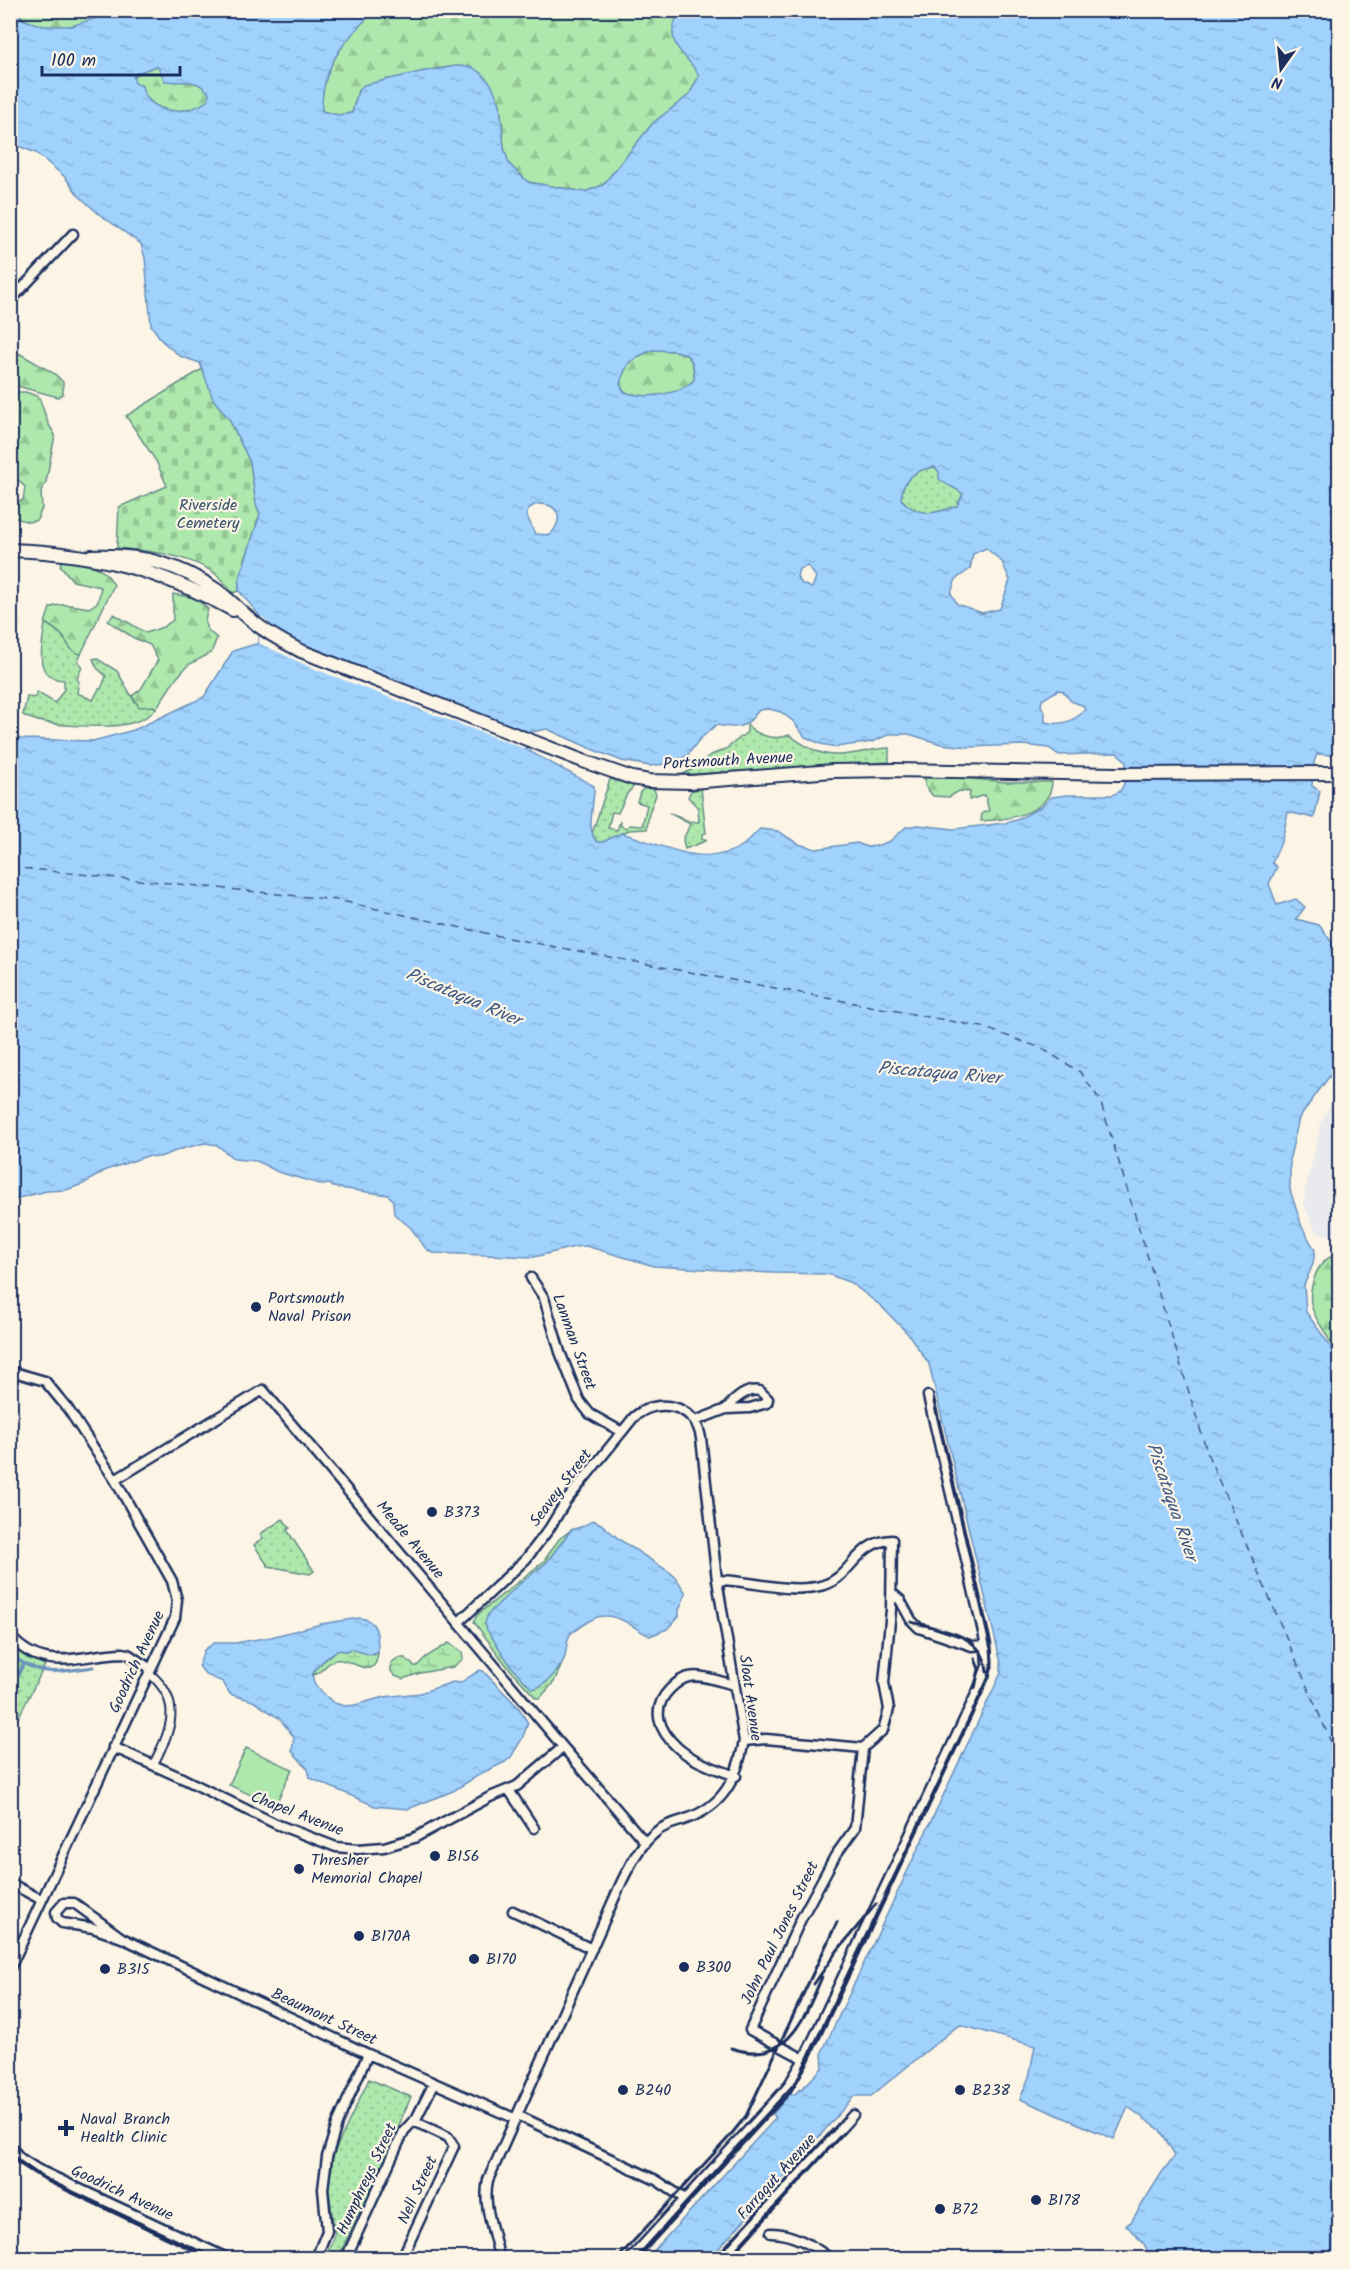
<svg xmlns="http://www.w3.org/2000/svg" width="1350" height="2269" viewBox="0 0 1350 2269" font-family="Kalam,sans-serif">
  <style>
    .built { fill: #e8eaed }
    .grass { fill: url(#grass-dots); stroke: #648c85; stroke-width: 1.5 }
    .forest { fill: url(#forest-firs); stroke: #648c85; stroke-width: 1.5 }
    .wetland { fill: url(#wetland-marsh); stroke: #648c85; stroke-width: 1.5 }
    .cemetery { fill: url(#cemetery-stones); stroke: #648c85; stroke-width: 1.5 }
    .garden { fill: #aee8ac; stroke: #648c85; stroke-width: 1.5 }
    .water { fill: url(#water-ripples); stroke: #6b91bd; stroke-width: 1.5; fill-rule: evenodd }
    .pier { fill: #fcf5e5 }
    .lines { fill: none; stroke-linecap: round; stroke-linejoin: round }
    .stream { stroke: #6b91bd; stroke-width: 3 }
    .ferry { stroke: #3c5886; stroke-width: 1.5; stroke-dasharray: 8 6; stroke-linecap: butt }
    .pedestrian-casing { stroke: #1b2f5e; stroke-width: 11 }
    .minor-casing { stroke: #1b2f5e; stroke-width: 13 }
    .secondary-casing { stroke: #1b2f5e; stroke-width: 16 }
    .pedestrian { stroke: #fcf5e5; stroke-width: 7 }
    .minor { stroke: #fcf5e5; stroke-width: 8 }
    .secondary { stroke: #fcf5e5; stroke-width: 12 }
    .rail { stroke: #1b2f5e; stroke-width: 3 }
    .poi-dot { fill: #1b2f5e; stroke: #fcf5e5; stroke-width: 2 }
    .labels { text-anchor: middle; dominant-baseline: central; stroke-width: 4.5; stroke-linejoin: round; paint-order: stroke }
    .park-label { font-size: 16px; fill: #38546e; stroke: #fcf5e5 }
    .street-label { font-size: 16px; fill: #1b2f5e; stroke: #fcf5e5 }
    .poi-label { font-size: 16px; fill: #1b2f5e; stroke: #fcf5e5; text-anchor: start }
    .water-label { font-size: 18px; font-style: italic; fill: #3c5886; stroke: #fcf5e5 }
  </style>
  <defs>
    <pattern id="grass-dots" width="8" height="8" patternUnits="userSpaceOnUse" patternTransform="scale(1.5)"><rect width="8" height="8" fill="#aee8ac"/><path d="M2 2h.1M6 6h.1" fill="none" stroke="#95c796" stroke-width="1.8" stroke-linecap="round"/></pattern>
    <pattern id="forest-firs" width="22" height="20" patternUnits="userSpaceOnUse" patternTransform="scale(1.5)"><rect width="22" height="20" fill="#aee8ac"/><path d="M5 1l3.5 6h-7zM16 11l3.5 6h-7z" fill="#95c796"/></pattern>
    <pattern id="wetland-marsh" width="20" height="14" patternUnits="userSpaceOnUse" patternTransform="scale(1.5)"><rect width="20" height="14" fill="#aee8ac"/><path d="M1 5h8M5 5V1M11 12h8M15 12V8" fill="none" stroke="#95c796"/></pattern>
    <pattern id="cemetery-stones" width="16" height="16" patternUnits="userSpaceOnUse" patternTransform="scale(1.5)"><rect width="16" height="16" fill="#aee8ac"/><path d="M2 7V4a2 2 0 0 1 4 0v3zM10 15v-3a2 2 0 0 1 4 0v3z" fill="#95c796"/></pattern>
    <pattern id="water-ripples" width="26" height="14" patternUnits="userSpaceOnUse" patternTransform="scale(1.5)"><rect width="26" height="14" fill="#a0d2fd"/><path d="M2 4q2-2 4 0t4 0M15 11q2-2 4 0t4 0" fill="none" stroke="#89b5db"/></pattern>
  </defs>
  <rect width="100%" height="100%" fill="#fcf5e5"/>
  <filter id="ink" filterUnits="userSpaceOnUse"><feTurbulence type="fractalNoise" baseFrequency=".0167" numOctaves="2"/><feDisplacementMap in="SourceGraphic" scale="12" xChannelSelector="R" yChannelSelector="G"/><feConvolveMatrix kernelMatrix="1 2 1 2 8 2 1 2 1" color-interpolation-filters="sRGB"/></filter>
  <g filter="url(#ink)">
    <path class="built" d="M1339,1086v154l-3,-4 -20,-4 -12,-27 1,-13 16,-69z"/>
    <path class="grass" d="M935,467l28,27 -6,12c-22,8 -39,12 -56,-7 1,-20 15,-30 34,-32z
      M11,613l7,2 1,7 -8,50z
      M45,623c7,4 15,9 19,15 5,8 7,14 17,16l-3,7 4,6 -5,12 2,3 -2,11 16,7 6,-11h2l5,-13 -9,-8 -4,-9 3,-1 21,13 18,31 19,4 2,3c-5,5 -12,10 -19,12 -21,9 -95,6 -114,-6l4,-19 5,2 5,-2v-4l18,11 9,-14v-9c-33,-1 -21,-36 -19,-57z
      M747,724c9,12 29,17 42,11 8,5 16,11 25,15 24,12 50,-1 75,-2v14l-208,13 12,-6 16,-13 17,-7 21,-17z
      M610,779l24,7 -7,8 -9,19 -6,-1 -4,16 9,2 3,-8 1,4 6,2 2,-3 13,1 5,-21 -10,-3 3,-10 5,-4 9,1 2,6 -7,18 -2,16 -18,1 -26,12h-6l-5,-8z
      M701,788l5,45 -4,1v5h4v2l-21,8 -2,-9 7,-16 -21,-11 20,8 10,1 -1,-14 -10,-11 3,-6z
      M283,1519l7,9 -3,2 27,41 -4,3 -42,-8 -14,-21 9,-7 -3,-4z
      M11,1643l9,9 25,13 -34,67z
      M369,2079l42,18 -10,23 -14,42 -25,44 -24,52h-14l11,-22 -7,-52 4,-27z"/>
    <path class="forest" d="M374,10l304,1 6,44 11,9 4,12 -10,19 -36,28 -50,62 -18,7 -57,-10 -19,-18 -5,-16 -4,-44 -28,-37c-39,-3 -77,13 -114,24l-6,22 -14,2 -17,-4c0,-44 23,-70 53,-101z
      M17,11h100c-25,13 -82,29 -100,0z
      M153,67h5l16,15c14,-3 27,-1 36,12l-2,6c-20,17 -60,15 -66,-14l-8,-3 -1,-5 5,-5z
      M10,348l45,26 8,8v12l-5,3 -41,-11 -6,1z
      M653,350c25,1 42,-2 41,30 -16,16 -49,19 -70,12l-4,-8c6,-22 12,-26 33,-34z
      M13,392h13l13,5 9,26 7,12 -9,47 -5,10 1,16 -5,12 -8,2 -14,-4 -1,-13 9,-5 2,-13 -9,-9 -5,-1 -1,-83z
      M62,560c22,2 41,4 52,25l-33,69c-10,-2 -12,-8 -17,-16 -4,-6 -12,-11 -19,-15l5,-15c13,-6 25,-2 39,0l9,-6 3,-15 -28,-6 -13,-16z
      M173,594l22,4 13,11c-5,15 -4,20 9,29l-6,15 -23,12 -14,16 -18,28 -2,-3 -15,1 -7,-11 9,-7 17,-29 -8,-15 -16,-7 -26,-17 6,-7 32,19 17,-6 10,-7z
      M925,775l82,7h45c-1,32 -46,38 -71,39l1,-8 7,-2 -4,-16 -16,5 1,-8 -11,-1 -10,6 -16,-1 -8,-10z
      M1330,1257l9,2v136c-3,-12 0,-25 -3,-38 -8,-32 -35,-42 -22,-78 3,-10 7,-17 16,-22z"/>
    <path class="wetland" d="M571,1530l-25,33 -29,23 -12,70 6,10 36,14 15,-16 -8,18 -14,16h-4l-29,-32 -33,-44 3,-7 67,-54 15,-22z
      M449,1643l13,10 1,6 -10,8 -33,6 -17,6 -8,-3 -4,-5v-8l7,-5h7l9,8h3l9,-9z
      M351,1649l23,6 4,-3c-3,34 -25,4 -43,8 -10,3 -13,14 -23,15l5,-8 20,-17 10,1z"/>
    <path class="cemetery" d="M204,368l9,31 16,20 21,43 6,42 4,10 -21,65v12l-6,2c-6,-6 -12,-16 -20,-21 -28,-18 -64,-21 -96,-24l2,-41 48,-21 -11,-25 -30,-45z"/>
    <path class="garden" d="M246,1748l46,21 -17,37 -46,-21z"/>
    <path class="water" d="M11,11h6l5,8 21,7h29l45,-15h257c-30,30 -53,55 -52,100l16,4 14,-2 6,-22 6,-6 56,-13 36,-6 16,1 10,7 9,10 9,20 4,44 5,16 19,18 57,10 18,-7 50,-62 36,-28 10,-19c-7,-16 -28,-27 -26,-46 1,-7 4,-13 5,-19h661v737l-7,7 -15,-1 -3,8 -2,24 8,5 -6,27 -26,-6 -6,28 -10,23 5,4 -8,17 8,21 19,-6 9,8 -9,12 23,6 14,19h6v119l-40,55 -9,39v33l12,37 13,23 -2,14 -9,21 2,27 25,35 3,20 -1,20 3,19 4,7 -1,845h-188l-7,-14 -18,-19 5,-3 30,-48 14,-19 -15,-25 -32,-23 -14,32 -94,-40 9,-22 6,-31 -74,-21 -6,3 -84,68h-17l-54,63 -90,99h-63l129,-140 -3,-4 18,-21 3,2 6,-6 1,1 22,-23 -1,-15 179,-379v-10l-72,-299 -20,-29 -28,-29 -30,-23 -23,-9 -55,-1 -119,-7 -68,-20 -12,1 -40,10 -101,-4 -7,-4 -15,-21 -17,-14 -1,-14 -5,-5 -55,-8 -3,-3 -7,1 -45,-13 -21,-11 -23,-2 -17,-14 -12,-2 -24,6 -21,8 -13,-1 -41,14 -23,14 -17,6 -19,1 -36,9v-463l11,2 71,2 41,-11 70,-33 29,-46 26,-8 1,-27 -21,-25v-11l21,-66 -4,-10 -6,-42 -21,-43 -16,-20 -13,-36 -20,-7 -18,-15 -11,-16 -6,-67 -4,-14 -42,-30 -20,-18 -14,-19 -29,-24 -25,-10zM153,67h5l7,14c17,3 32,-5 44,13l-1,6c-20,17 -60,15 -66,-14l-7,-3 -2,-6 5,-4zM653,350c25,1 43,-2 41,30 -16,16 -49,19 -70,12l-4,-8c6,-22 12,-26 33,-34zM935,467l4,5v7c8,7 16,8 24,15l-6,12c-22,8 -39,12 -56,-7 1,-20 15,-30 34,-32zM536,504c23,-1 29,14 14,31l-15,-1 -8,-18 1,-7zM986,548l16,14 8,18 -10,29 -18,4 -25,-9 -6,-11 5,-14 14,-10 3,-15zM808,566l8,11 -4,11 -10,-4 -5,-7 2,-8zM1058,690l5,1 8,10 13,5v5c-11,11 -24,15 -39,11v-8l-4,-9 1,-5zM769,709l12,3 13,10 11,15 16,7 15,3 36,-5 18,-8h19l32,10 28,3 55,-2 25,3 10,7 58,-2 9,8c-1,13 2,30 -14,34h-45l-15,2 -11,10 -24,13 -12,3 -51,6 -36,-4 -12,2 -16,14 -14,5 -9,1 -10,-4 -41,6 -18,-5 -20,-13 -18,-2c-6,5 -11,12 -17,16 -37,26 -86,-3 -122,-12l-18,9h-6c-12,-12 -2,-39 -3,-56l-69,-37 6,-17 16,-3 47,21 28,11 28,5 22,-3 15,-7 12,-16 17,-15c23,4 29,4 43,-15z
      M593,1520l8,4 19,16 51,33 5,5 10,15 -7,17v6l-12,13 -17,7c-10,-4 -17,-11 -26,-15 -24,-12 -33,-1 -53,12 -5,7 -4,15 -6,23 -3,12 -21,32 -33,33l-21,-23 -24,-36 -2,-7 3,-9 29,-28 29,-23 25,-33 13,-4z
      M359,1618c19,1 19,17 19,34l-7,3 -20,-6 -4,2 -9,-1c-9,5 -22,16 -26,25l3,10 11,11 8,7 11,3 10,-1 29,-8 36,-4 33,-11 7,1 20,-13 3,1 36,37 9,15 -6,16 -11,18 -6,5 -23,11 -29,18 -45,18 -33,-3 -65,-28 -2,-9 -16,-18 2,-14 -15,-19 -26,-17 -23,-7 -7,-12 -17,-7 -7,-9 5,-16 10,-7h21l36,-6 50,-13z"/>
    <path class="pier" d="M261,616l16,14 31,16 221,89 -4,14 -213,-81 -53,-25z"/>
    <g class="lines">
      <path class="stream" d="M10,1654c30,24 48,18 83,13
        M10,1691l14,-28"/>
      <path class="ferry" d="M10,867l327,33 166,37 479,90 59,21 39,24 20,28 108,355 132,308"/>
      <defs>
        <path id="pedestrian" d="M149,1673c35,29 22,57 4,92"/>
        <path id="minor" d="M10,301l63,-67
          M531,1278l13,20 16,54 19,48 11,14 32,18
          M10,1371l35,10 23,28 47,71 57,101 5,19 -2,18 -165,350
          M695,1421l31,-12 24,-1 17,-5 1,-4 -8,-8c-14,-3 -25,8 -34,18
          M115,1480l148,-90 300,357 82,95
          M892,1593l8,7 11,20 8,8 53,18 14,-1
          M459,1622l67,-63 23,-30 17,-28 68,-84c24,-21 62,-12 67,21l16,142 27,161c-7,37 -20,65 -58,78 -10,4 -21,5 -30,13 -16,13 -25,31 -34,49l-134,299c-6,26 7,53 11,78
          M10,1636c34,39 70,18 113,17l5,1 23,15
          M734,1685c-13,-3 -31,-11 -45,-8 -7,1 -14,7 -19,12 -20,20 -11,42 8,59 16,14 38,21 58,28
          M744,1741l22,-2 97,9
          M113,1747l71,32 92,45 60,23 22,2 26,-2 30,-9 76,-41 27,-11 46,-39
          M509,1790l25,38
          M10,1883l32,17
          M513,1911l79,38
          M122,1938l-48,-35h-10l-8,9 1,6 5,5 31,5 29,10 246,116 148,65
          M804,2059l174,-369 9,-24 -1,-21 -58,-249
          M517,2115l139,65 29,19
          M10,2146l10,12 17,11 190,89
          M771,2233c22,0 42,13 59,25
          M316,2258l11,-27 -4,-42 4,-32 10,-33 31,-70
          M346,2258l58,-127 13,-14 17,-34
          M402,2258l52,-112 -6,-9 -34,-16
          M631,2258l156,-170 17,-29 -54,-29 52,-113 33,-61 20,-28 8,-80 20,-18 6,-21 -5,-26 7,-73 1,-70c-35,1 -41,37 -68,45 -34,10 -72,-5 -107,-5
          M723,2258l130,-143"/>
        <path id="secondary" d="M10,550c86,3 148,19 223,60
          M91,556c48,-2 87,7 127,35 12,9 21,19 32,28 15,13 33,23 51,32l282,110 49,17 17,3 42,1 142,-11 62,-1 221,4 224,-1"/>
      </defs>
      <use href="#pedestrian" class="pedestrian-casing"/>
      <use href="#minor" class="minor-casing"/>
      <use href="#secondary" class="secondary-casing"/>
      <use href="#pedestrian" class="pedestrian"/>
      <use href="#minor" class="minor"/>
      <use href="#secondary" class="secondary"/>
      <path class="rail" d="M911,1622c30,8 73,11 76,50
        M975,1688l4,-19 -4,-10
        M814,1984l23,-33 39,-47
        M731,2048c57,19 73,-30 91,-71
        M10,2152l9,9 30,21 160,76
        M154,2251l29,7
        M618,2258l111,-121 17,-21 91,-194
        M636,2258l161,-177 192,-404 3,-16 -1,-12 -57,-247
        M715,2258l121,-131
        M728,2258l115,-125"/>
    </g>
  </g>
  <g class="poi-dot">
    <circle cx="256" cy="1307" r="6"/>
    <circle cx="432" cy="1512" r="6"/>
    <circle cx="435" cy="1856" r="6"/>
    <circle cx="299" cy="1869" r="6"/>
    <circle cx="359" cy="1936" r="6"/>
    <circle cx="474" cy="1959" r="6"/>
    <circle cx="684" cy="1967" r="6"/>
    <circle cx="105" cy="1969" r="6"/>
    <circle cx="623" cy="2090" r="6"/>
    <circle cx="960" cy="2090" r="6"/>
    <path d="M63 2119h6v6h6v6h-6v6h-6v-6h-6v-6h6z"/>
    <circle cx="1036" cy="2200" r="6"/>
    <circle cx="940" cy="2209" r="6"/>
  </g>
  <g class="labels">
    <g class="park-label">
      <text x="208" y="505">Riverside<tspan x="208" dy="18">Cemetery</tspan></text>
    </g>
    <g class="street-label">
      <text transform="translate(728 761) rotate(-3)">Portsmouth Avenue</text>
      <text transform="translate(574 1342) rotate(70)">Lanman Street</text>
      <text transform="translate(561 1488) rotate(-53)">Seavey Street</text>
      <text transform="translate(410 1540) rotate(50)">Meade Avenue</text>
      <text transform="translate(137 1662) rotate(-65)">Goodrich Avenue</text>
      <text transform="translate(750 1698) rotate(82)">Sloat Avenue</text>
      <text transform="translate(297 1814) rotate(21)">Chapel Avenue</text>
      <text transform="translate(780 1933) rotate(-64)">John Paul Jones Street</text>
      <text transform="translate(324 2017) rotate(25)">Beaumont Street</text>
      <text transform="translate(777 2177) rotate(-48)">Farragut Avenue</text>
      <text transform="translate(367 2179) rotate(-65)">Humphreys Street</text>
      <text transform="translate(418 2190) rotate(-65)">Nell Street</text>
      <text transform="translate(122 2193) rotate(25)">Goodrich Avenue</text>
    </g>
    <g class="poi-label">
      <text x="268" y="1298">Portsmouth<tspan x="268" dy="18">Naval Prison</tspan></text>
      <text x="444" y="1512">B373</text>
      <text x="447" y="1856">B156</text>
      <text x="311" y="1860">Thresher<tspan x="311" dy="18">Memorial Chapel</tspan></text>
      <text x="371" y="1936">B170A</text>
      <text x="486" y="1959">B170</text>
      <text x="696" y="1967">B300</text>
      <text x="117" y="1969">B315</text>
      <text x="635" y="2090">B240</text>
      <text x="972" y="2090">B238</text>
      <text x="80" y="2119">Naval Branch<tspan x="80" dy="18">Health Clinic</tspan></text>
      <text x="1048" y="2200">B178</text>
      <text x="952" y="2209">B72</text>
    </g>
    <g class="water-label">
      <text transform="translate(463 998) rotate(23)">Piscataqua River</text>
      <text transform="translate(939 1074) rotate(5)">Piscataqua River</text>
      <text transform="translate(1171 1502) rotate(71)">Piscataqua River</text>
    </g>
  </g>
  <rect width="1350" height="2269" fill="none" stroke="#fcf5e5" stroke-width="36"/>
  <rect x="18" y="18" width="1314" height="2233" fill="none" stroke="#1b2f5e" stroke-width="2" filter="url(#ink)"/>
  <g transform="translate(1281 69) rotate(195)" stroke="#fcf5e5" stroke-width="4.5" paint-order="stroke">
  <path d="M0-4.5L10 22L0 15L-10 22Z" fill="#1b2f5e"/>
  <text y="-9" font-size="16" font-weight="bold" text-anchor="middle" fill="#1b2f5e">N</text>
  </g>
  <path d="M42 66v9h138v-9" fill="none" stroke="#1b2f5e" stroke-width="3"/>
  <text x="51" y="66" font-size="18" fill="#1b2f5e" stroke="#fcf5e5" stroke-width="4.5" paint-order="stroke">100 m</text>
</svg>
